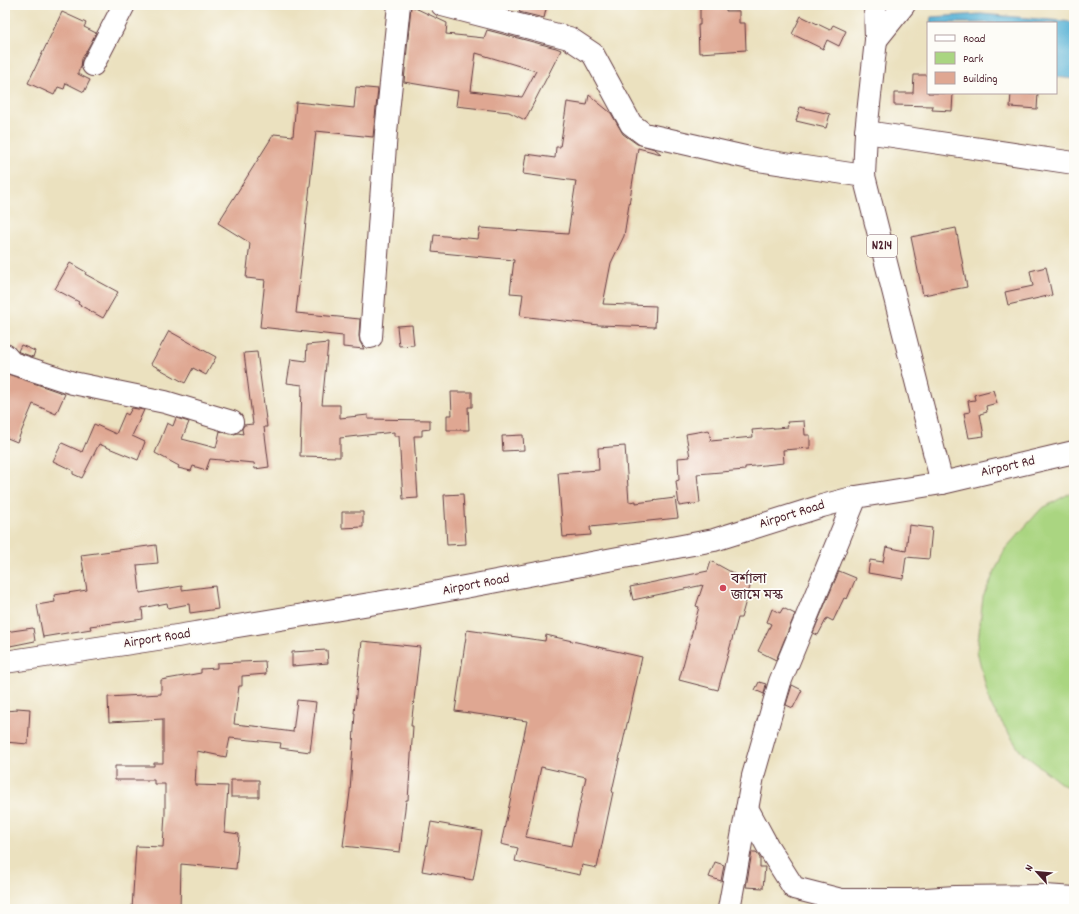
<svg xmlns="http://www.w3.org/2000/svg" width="1079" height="914" viewBox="0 0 1079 914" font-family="Dekko,'Noto Sans Bengali',sans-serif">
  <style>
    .green { fill: #aad581; stroke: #7a7a56 }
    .water { fill: #59b2d6; stroke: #526880 }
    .building { fill: #dfa792; fill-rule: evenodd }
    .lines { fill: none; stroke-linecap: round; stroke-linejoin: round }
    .minor-casing { stroke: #623c41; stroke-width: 24 }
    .major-casing { stroke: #623c41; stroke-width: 24 }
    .highway-casing { stroke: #623c41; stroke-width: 24 }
    .minor { stroke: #fff; stroke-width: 22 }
    .major { stroke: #fff; stroke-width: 22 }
    .highway { stroke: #fff; stroke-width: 22 }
    .poi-dot { fill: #d1495b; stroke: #fdfcf7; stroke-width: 1.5 }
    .labels { text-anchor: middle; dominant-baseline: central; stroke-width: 3.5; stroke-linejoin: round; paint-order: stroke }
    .shield { fill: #fdfcf7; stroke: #806168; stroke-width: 1 }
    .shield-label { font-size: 13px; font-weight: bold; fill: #4a1f2b }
    .street-label { font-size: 14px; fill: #4a1f2b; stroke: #fdfcf7 }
    .poi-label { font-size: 14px; fill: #4a1f2b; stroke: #fdfcf7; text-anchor: start }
  </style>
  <rect width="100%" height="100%" fill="#fdfcf7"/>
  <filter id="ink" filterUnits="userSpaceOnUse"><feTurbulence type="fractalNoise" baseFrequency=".025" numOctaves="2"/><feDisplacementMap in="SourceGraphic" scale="8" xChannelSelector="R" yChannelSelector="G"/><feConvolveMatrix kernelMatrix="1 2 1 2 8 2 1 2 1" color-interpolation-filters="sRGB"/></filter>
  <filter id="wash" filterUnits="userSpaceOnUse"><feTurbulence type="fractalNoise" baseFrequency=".012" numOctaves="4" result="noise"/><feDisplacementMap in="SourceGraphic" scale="16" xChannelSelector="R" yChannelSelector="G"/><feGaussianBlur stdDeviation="0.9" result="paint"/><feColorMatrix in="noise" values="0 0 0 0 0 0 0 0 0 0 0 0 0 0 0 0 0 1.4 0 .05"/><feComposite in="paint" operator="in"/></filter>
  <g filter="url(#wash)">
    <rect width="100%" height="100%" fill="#ebe1bf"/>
    <path class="green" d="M1074,491v298l-11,-4 -43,-34 -30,-47 -13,-53 6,-54 22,-48 36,-40z"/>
    <path class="water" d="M981,14l93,8v57l-18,-2v-54h-126l1,-6z"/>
    <g id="blocks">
      <path class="building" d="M521,5h26l-3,13 -25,-6z
        M700,5h26v6h13v12h6l1,27 -47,3 -1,-28h2z
        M411,6l36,17 -1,11 38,4 3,-8 69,18 5,2 -36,70 -16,-8 -53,-6 2,-15 -54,-9zM476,53l60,18 -14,26 -51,-6z
        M62,12l24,11 -2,4 12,6 -14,26 -1,8 -3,5v2l12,6 -6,12 -18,-9 -2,6 -6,-2 -4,8 -26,-12z
        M801,16l29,14 3,-5 13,6 -7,15 -12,-6 -4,9 -31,-15z
        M914,75h14v18h25l-1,18 -20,-1 1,-4 -39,-1v-12h19z
        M356,87l22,2 -5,48 -57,-6 -20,182 64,6 -1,17 1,6 4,7 -21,-2v-11l-83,-9 5,-47 -19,-2 4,-35 -32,-20 56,-89 19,2 3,-34 58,6z
        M1011,93h27l-1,16 -27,-2z
        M589,95l22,18 12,21 14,10 18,5 6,5 -23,-6 -14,88 -13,27 -8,41 53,2 -1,21 -56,-2 -79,-9 3,-22 -13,-1 4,-33 -82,-8 2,-17 44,4 2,-11 88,6 8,-53 -53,-7 3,-20 29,4 1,-11h4l7,-45 20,3z
        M800,107l30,7 -4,14 -30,-7z
        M956,228l11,59 -44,8 -12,-58z
        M70,263l16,9 -1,2 33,18 -15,26 -25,-14 1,-2 -24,-13z
        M1046,267l6,28 -44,10 -3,-13 28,-6 -3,-15z
        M412,325l2,20 -15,1 -2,-20z
        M169,331l47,26 -10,18 -13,-7 -8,15 -34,-19z
        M328,343l-6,62h18v13l28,-3v4l62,1v9l-8,1v6h-8l4,62 -15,1 -4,-63h-5v-4l-54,6v19l-40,-1 2,-71 -15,-2 4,-24 15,2 1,-16z
        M21,345l14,6 -2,6 -14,-5 -1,-1z
        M257,352l10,75h-3l5,40 -14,2 -1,-6 -44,-4 -4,11 -13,-4 -2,5 -13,-3 1,-2 -24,-13 12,-30 6,3 3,-8 13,4 -7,17 34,9 4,-17 9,3h5l4,-1 5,1 -1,-5 2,-4 9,-1 -9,-71z
        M5,373l60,21 -9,20 -23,-10 -16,38 -12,-5z
        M993,390l4,13 -11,3 1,6 -7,2 4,22 -15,2 -5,-25 6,-1 -2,-11 7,-1 -1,-5z
        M451,392h21v15h-4l1,23h-22v-15h5z
        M132,408l12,2 -12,26 13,6 -7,18 -39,-16 -17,34 -9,-4v-3l-1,-1 -19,-9 9,-18 20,9 12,-28 22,10 9,-21 3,2z
        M804,421l1,14h5v13l-27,2 1,13 -39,4v3l-48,4 3,29 -21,3 -3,-25 3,-1 -1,-22 12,-1 -4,-23 23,-4 2,11 42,-4 -1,-7 36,-3 -1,-5z
        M523,435l1,15 -21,1 -1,-15z
        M625,446l4,56 7,-1v2l39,-5 3,20 -88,9 1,8 -28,2 -5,-64 41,-3 -1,-22z
        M463,494l3,50 -19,1 -3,-50z
        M342,512h21v15l-21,1z
        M909,525l23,3 -3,31 -23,-2 -3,22 -35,-6 2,-13 13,2 3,-15 20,4z
        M156,545l2,18 -21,2 3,28 42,-7v4l33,-4 3,23 -28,4 -1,-9 -21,4 -1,-5 -25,5 1,11 -53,7 1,3 -48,8 -6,-32 18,-3 -1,-7 33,-5 -6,-35z
        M711,561l40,22 -10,35h-3l-20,72 -39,-10 20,-73 -3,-1 7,-21 -70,15 -3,-13 78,-16z
        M839,571l17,7 -9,21 -3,-1 -11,23 -6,-3 -9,17 -5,-2z
        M783,608l12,6 -19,46 -18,-9 13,-27 -4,-2 5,-13 8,4z
        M33,628l2,13 -30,6v-15z
        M467,630l78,11 1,-6 96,22 -30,134 1,1 -16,76 -15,-3 -2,10 -65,-14 3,-13 -17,-4 26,-123 -72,-10zM541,767l45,10 -15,69 -45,-9z
        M362,641l58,6 -9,79h2l-5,74h-2l-6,52 -57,-6 7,-54 5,-79h-1z
        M327,650l1,13 -36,3v-14z
        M265,661l1,13 -24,2v10h-3l-5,38 29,3v1l30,4 4,-32 19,2 -6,50 -30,-4 1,-5 -51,-5 -4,19 -29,-6 -2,34 33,1 -3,46 14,2 -3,35 -55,-5 -1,45h-48l4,-63 27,1 2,-34v-29h-11v-4h-39v-14h39v-3h9v-44l-54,3 -1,-25 53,-3v-14l40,-7v-4l16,-1v-5z
        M759,682l7,2 -2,10 -9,-4z
        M792,685l10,5 -9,18 -7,-3z
        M17,708l13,1 -2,35 -23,-2v-31l12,-1z
        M231,780h28v17h-28z
        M431,822l51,9 -9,49 -51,-9z
        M752,852h4l4,6v9h5l-2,21 -17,-1z
        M715,862l9,3 -3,16 -12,-4z"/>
    </g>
  </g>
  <g filter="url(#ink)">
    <use href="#blocks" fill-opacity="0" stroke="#623c41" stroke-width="1"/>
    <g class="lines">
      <defs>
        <path id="minor" d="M442,5l127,33 24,16 38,70 13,10 114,26 106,16
          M876,40l28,-35
          M93,65l31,-60
          M866,132l208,31
          M371,337l15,-205 13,-127
          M5,355l7,8 61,20 92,19 67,20
          M747,808l21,39 26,41 47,12h71l43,-3 90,-1 29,2
          M729,909l24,-133 27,-94 76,-185"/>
        <path id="major" d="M5,662l172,-26 229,-38 308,-58 108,-34 34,-9 86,-14 132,-31"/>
        <path id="highway" d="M875,5l1,35 -10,92 -2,44 78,307"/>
      </defs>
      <use href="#minor" class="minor-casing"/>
      <use href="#major" class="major-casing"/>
      <use href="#highway" class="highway-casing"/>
      <use href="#minor" class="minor"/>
      <use href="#major" class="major"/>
      <use href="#highway" class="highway"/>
    </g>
  </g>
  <circle class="poi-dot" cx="723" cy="588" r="4"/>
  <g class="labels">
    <rect class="shield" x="867" y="235" width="30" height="22" rx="3"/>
    <g class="shield-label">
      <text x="882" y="246">N214</text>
    </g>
    <g class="street-label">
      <text transform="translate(1008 467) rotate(-13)">Airport Rd</text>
      <text transform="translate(792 515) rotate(-17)">Airport Road</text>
      <text transform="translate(476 585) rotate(-11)">Airport Road</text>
      <text transform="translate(157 639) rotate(-9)">Airport Road</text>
    </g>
    <g class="poi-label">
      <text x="731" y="580">বর্শালা<tspan x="731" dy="16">জামে মস্ক</tspan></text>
    </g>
  </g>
  <rect width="1079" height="914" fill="none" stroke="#fdfcf7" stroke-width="20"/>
  <rect x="927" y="22" width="130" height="72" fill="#fdfcf7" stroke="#b5a4a5"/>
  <rect x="935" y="35" width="20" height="6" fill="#ffffff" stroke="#b5a4a5"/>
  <text x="963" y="42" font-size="12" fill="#4a1f2b">Road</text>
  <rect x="935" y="52" width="20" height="12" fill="#aad581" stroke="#b5a4a5"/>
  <text x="963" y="62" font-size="12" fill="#4a1f2b">Park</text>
  <rect x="935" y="72" width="20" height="12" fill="#dfa792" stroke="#b5a4a5"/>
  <text x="963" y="82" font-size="12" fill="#4a1f2b">Building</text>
  <g transform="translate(1037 872) rotate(297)" stroke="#fdfcf7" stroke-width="3" paint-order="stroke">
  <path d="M0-3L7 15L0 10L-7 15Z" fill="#4a1f2b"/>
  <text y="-6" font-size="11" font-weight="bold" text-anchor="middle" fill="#4a1f2b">N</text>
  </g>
</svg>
